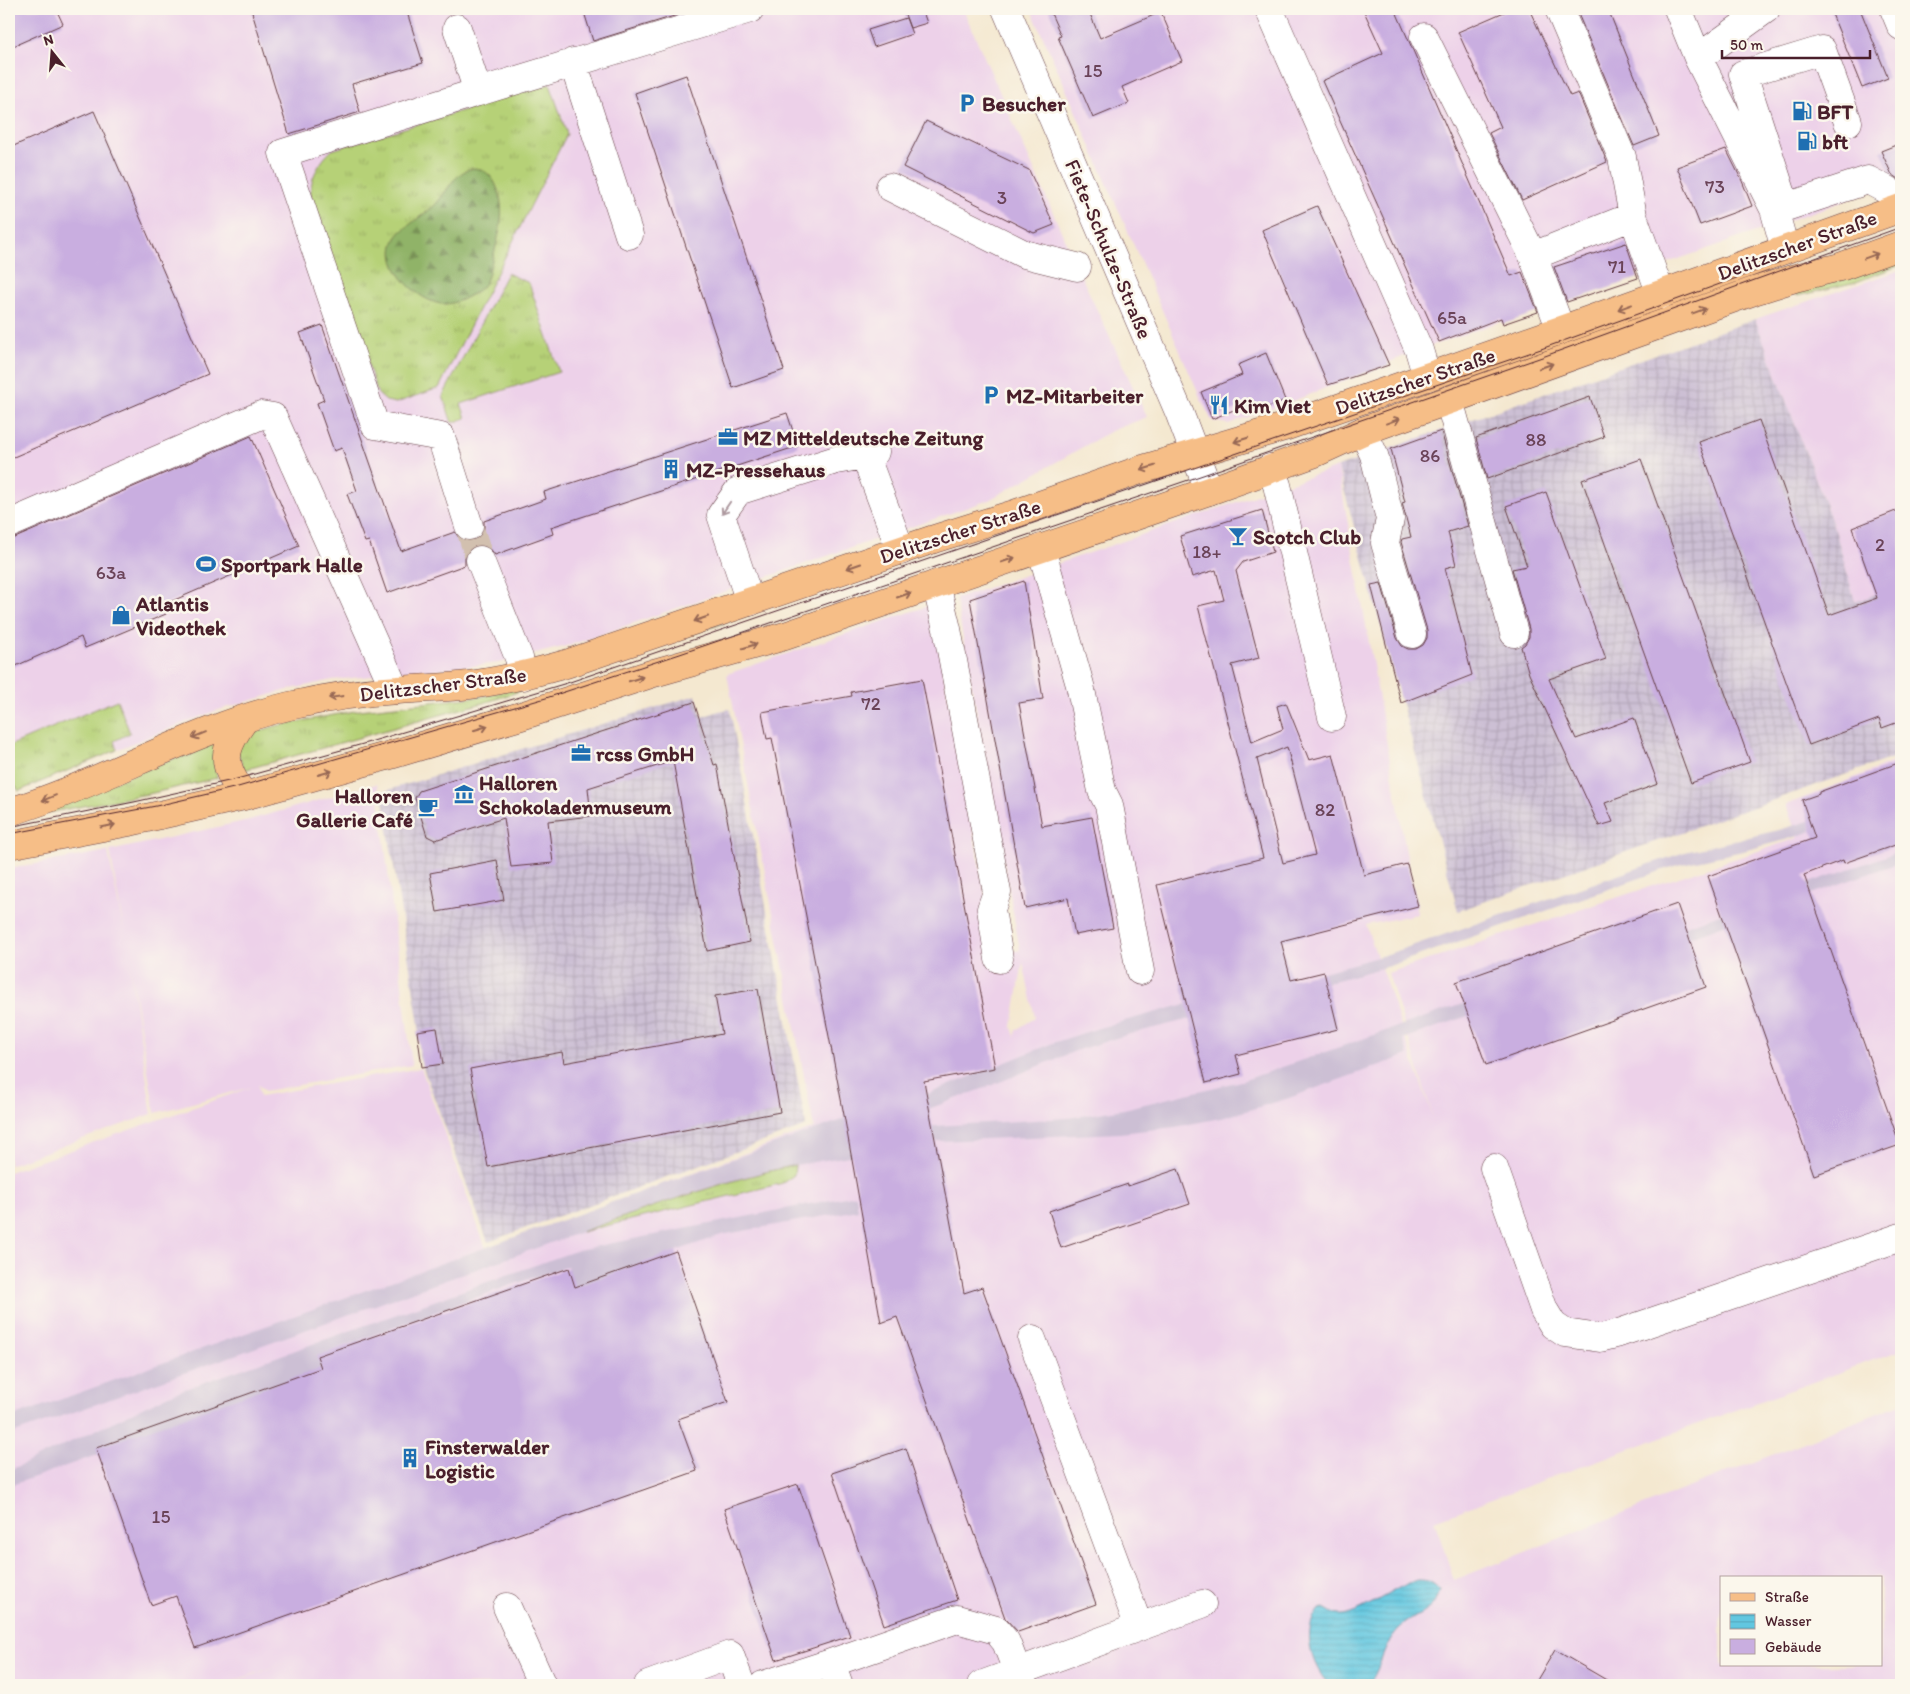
<svg xmlns="http://www.w3.org/2000/svg" width="1910" height="1694" viewBox="0 0 1910 1694" font-family="Itim,sans-serif">
  <style>
    .built { fill: #edd1e9; fill-rule: evenodd }
    .industrial { fill: url(#industrial-grid) }
    .railway { fill: #ccbfd4 }
    .grass { fill: url(#grass-tufts); stroke: #807851 }
    .forest { fill: url(#forest-firs); stroke: #6d694a }
    .water { fill: url(#water-rules); stroke: #567386 }
    .building { fill: #c9aee0; fill-rule: evenodd }
    .lines { fill: none; stroke-linecap: round; stroke-linejoin: round }
    .minor-tunnel { stroke: #d2c0af; stroke-width: 28; stroke-dasharray: 28 14; stroke-linecap: butt }
    .minor-casing { stroke: #643d44; stroke-width: 29 }
    .major-casing { stroke: #643d44; stroke-width: 29 }
    .minor { stroke: #fff; stroke-width: 28 }
    .major { stroke: #f6be87; stroke-width: 28 }
    .tram { stroke: #4a1f2b; stroke-width: 1 }
    .oneway { stroke: #976754 }
    .oneway2 { stroke: #ae9aa0 }
    .labels { text-anchor: middle; dominant-baseline: central; stroke-width: 5; stroke-linejoin: round; paint-order: stroke }
    .number-label { font-size: 19px; fill: #6a4358 }
    .poi-label { font-size: 21px; font-weight: bold; fill: #4a1f2b; stroke: #fbf7ec; text-anchor: start }
    .street-label { font-size: 21px; fill: #4a1f2b; stroke: #fbf7ec }
  </style>
  <defs>
    <pattern id="industrial-grid" width="8" height="8" patternUnits="userSpaceOnUse" patternTransform="scale(1.25)"><rect width="8" height="8" fill="#ccbfd4"/><path d="M0 4h8M4 0v8" fill="none" stroke="#b1a4b6"/></pattern>
    <pattern id="grass-tufts" width="24" height="20" patternUnits="userSpaceOnUse" patternTransform="scale(1.25)"><rect width="24" height="20" fill="#b6d177"/><path d="M3 7l-1-3M5 7V3M7 7l1-3M15 17l-1-3M17 17v-4M19 17l1-3" fill="none" stroke="#9eb367"/></pattern>
    <pattern id="forest-firs" width="22" height="20" patternUnits="userSpaceOnUse" patternTransform="scale(1.25)"><rect width="22" height="20" fill="#90b368"/><path d="M5 1l3.5 6h-7zM16 11l3.5 6h-7z" fill="#789156"/></pattern>
    <pattern id="water-rules" width="6" height="5" patternUnits="userSpaceOnUse" patternTransform="scale(1.25)"><rect width="6" height="5" fill="#62c7e0"/><path d="M0 2.5h6" fill="none" stroke="#57aac0"/></pattern>
  </defs>
  <rect width="100%" height="100%" fill="#fbf7ec"/>
  <filter id="ink" filterUnits="userSpaceOnUse"><feTurbulence type="fractalNoise" baseFrequency=".02" numOctaves="2"/><feDisplacementMap in="SourceGraphic" scale="10" xChannelSelector="R" yChannelSelector="G"/><feConvolveMatrix kernelMatrix="1 2 1 2 8 2 1 2 1" color-interpolation-filters="sRGB"/></filter>
  <filter id="wash" filterUnits="userSpaceOnUse"><feTurbulence type="fractalNoise" baseFrequency=".0096" numOctaves="4" result="noise"/><feDisplacementMap in="SourceGraphic" scale="20" xChannelSelector="R" yChannelSelector="G"/><feGaussianBlur stdDeviation="1.12" result="paint"/><feColorMatrix in="noise" values="0 0 0 0 0 0 0 0 0 0 0 0 0 0 0 0 0 1.4 0 .05"/><feComposite in="paint" operator="in"/></filter>
  <g filter="url(#wash)">
    <rect width="100%" height="100%" fill="#f4e8d0"/>
    <path class="built" d="M9,9h954l114,258 70,150 -36,14 -122,69 -419,145 -71,18 -167,17 -41,9 -76,22 -206,81z
      M1031,9h863l7,17v155l-482,169 -123,50 -68,24 -16,-3 -9,-17z
      M1901,270v315l-46,17 -19,-69 -81,-214z
      M1338,467l79,447 -51,11 68,195 -46,-147 410,-135 -12,-33 115,-46v591l-467,170 20,60 447,-176v281h-1676l66,-24 -69,24h-213v-513l243,-85 -97,26 -26,-151 23,152 -143,51v-296l99,-18 17,87 -15,-87 139,-31 128,-36 35,281 -147,26 -7,-6 2,11 161,-28 65,181 328,-121 -87,-454 204,-69 65,350 24,-5 -64,-351zM1023,962l12,56 -19,12 -1,7 -3,-10zM1721,1578h160v87h-160z"/>
    <path class="industrial" d="M1755,319l81,214 19,69 46,-17v170l-443,156 -120,-444z
      M696,695l6,22 17,-6 11,-2 76,417 -318,116 -69,-185v-32l-37,-233z"/>
    <path class="railway" d="M1809,821l3,10 -20,7 -49,13 -66,14 -288,101 -63,17 -2,-11 61,-17 300,-103 94,-22z
      M1901,851v11l-498,177 5,16 -122,44 -61,18 -50,10 -55,6 -181,8 -144,24 -43,10 -58,17 -685,243v-17l830,-297 83,-41 6,14 125,-51 46,-15 87,-24 4,15 -64,16 -48,15 -93,38 -138,51 89,-13 132,-8 56,-9 121,-29z
      M856,1195l2,15 -137,25 -146,52 -8,-21 -107,37 -143,53 7,19 -315,111v-16l15,-6 150,-71 404,-143z"/>
    <path class="grass" d="M550,84l17,50 -128,254 -43,15 -10,-2 -8,-7 -67,-199c-2,-16 9,-34 21,-45z
      M1901,260v5l-45,17 -59,14 -1,-5 59,-15z
      M507,273l22,10 30,89 -98,32 5,14 -14,5 -9,-27z
      M755,613l-265,88 -246,69 -7,-21 13,-15 26,-8 84,-16 125,-14z
      M117,700l13,33 -16,8 3,9 -98,41c-12,-14 -10,-28 -10,-45z
      M217,742l-2,22 2,14 -64,15 -133,25z
      M795,1165l-1,10 -11,8 -202,49c71,-25 141,-51 214,-67z"/>
    <path class="forest" d="M474,168c10,1 16,6 21,15 15,30 0,63 -7,93 -4,12 -10,15 -21,21 -11,6 -23,10 -36,4 -22,-9 -49,-39 -35,-63 4,-8 29,-24 38,-32 14,-14 19,-34 40,-38z"/>
    <path class="water" d="M1417,1580c11,0 16,2 23,10 -4,21 -24,24 -38,36 -20,17 -19,41 -34,59h-39c-18,-20 -28,-53 -10,-76l5,-1c4,2 9,6 14,7 19,2 58,-29 79,-35z"/>
    <g id="blocks">
      <path class="building" d="M9,9h47l7,15 -54,24z
        M251,9h155l17,54 -71,21 8,28 -71,22z
        M583,9h114l-104,32z
        M903,9h19l5,14 -17,5z
        M1049,9h39l12,29 61,-26 21,49 -60,26 7,16 -36,15 -35,-81 3,-1z
        M1363,9h32l116,267 11,-4 16,40 -35,12 -2,-6 -62,24 -117,-261 61,-28z
        M1511,9h18l41,87 8,-3 29,69 -85,38 -33,-67 12,-6 -43,-95z
        M1576,9h32l51,127 -25,10z
        M1830,9h30l28,69 -26,10z
        M906,18l6,16 -38,13 -6,-17z
        M686,75l98,295 -51,18 -98,-295z
        M94,111l114,263 -199,85v-311z
        M926,121l103,49 25,55 -20,8 -131,-66z
        M1901,143v38l-9,-6 -11,-24z
        M1726,149l16,32 10,25 -52,19 -23,-58z
        M1317,206l72,159 -61,20 -66,-155z
        M1626,243l12,35 -71,24 -13,-35z
        M322,325l79,226 54,-19 4,6 6,3h9l7,-5 3,-6v-9l62,-22 -2,-7 243,-79 11,33 -247,81 2,7 -58,21 -6,-8 -6,-2h-8l-8,6 -2,6v8l-78,28 -18,-52 -4,1 -18,-48 10,-3 -15,-43 -8,3 -17,-48 7,-3 -24,-67z
        M1266,353l19,47 -28,12 -4,-10 -41,17 -11,-27 41,-17 -4,-10z
        M1590,397l14,40 -117,42 -11,-41z
        M1759,420l70,195 48,-17 -25,-70 49,-19v212l-19,7 -3,-9 -70,26 -110,-303z
        M1441,431l27,95 -20,6 8,33 -11,3 27,107 -71,28 -30,-118 10,-2 16,55 5,8 6,3h8l7,-4 4,-7v-8l-26,-88 1,-3 9,-2 -9,-34 3,-1 -14,-53z
        M251,436l48,110 -136,59 3,9 -81,34 -4,-11 -72,32v-130l6,-1z
        M1641,459l109,303 -59,21 -109,-303z
        M1546,492l60,167 -57,20 27,60 58,-21 24,66 -53,19 8,19 -14,4 -70,-152 -8,-27 4,-3 4,-7v-8l-17,-60 15,-3 -21,-60z
        M1262,510l11,42 -30,10 -7,9 23,87 -27,7 20,77 31,-13 -6,-23 9,-3 23,57 24,-6 31,121 43,-11 11,42 -137,35 10,39 33,-8 14,57 -102,26 5,19 -35,9 -49,-198 106,-27 -65,-252 26,-6 -8,-30 -24,7 -12,-41zM1287,747l28,108 -32,8 -26,-104z
        M1024,581l19,118 -24,4 23,123 50,-9 21,111 -38,7 -7,-37 -43,10 -55,-309z
        M922,679l73,389 -71,13 40,212 18,-6 114,317 -78,28 -13,-14 -108,-301 -16,6 -37,-208 -72,-377 -5,1 -5,-27 90,-16 -1,-4z
        M694,702l20,63 3,-1 33,178 -43,9 -34,-190 -85,27 3,28 -43,5 5,42 -42,4 -7,-49 -69,22 -8,-4 -12,-38 4,-7z
        M1901,762v81l-57,20 -1,-3 -39,15 96,270 -86,30 -106,-299 107,-38 -13,-38 17,-6v-2z
        M497,860l7,40 -67,12 -7,-39z
        M1677,904l29,83 -220,78 -30,-83z
        M758,989l22,123 -292,55 -18,-98 92,-17 2,11 158,-29 -7,-38z
        M437,1028l6,36 -21,3 -5,-36z
        M1178,1169l12,35 -129,44 -12,-37 79,-27v2z
        M676,1251l52,151 -50,17 19,52 -502,177 -19,-52 -25,9 -55,-157 225,-80 -4,-12 252,-88 6,19z
        M906,1448l51,152 -73,25 -52,-152z
        M798,1484l52,152 -74,24 -52,-151z
        M1555,1650l60,35h-81z"/>
    </g>
  </g>
  <g filter="url(#ink)">
    <use href="#blocks" fill-opacity="0" stroke="#643d44" stroke-width="1"/>
    <g class="lines">
      <path class="minor-tunnel" d="M469,526l11,34"/>
      <defs>
        <path id="minor" d="M1006,9l173,403 30,79
          M1269,9l150,341 8,27
          M1559,9l63,148 11,59 28,79
          M1678,9l20,49 76,151 11,40
          M1894,9l7,17
          M457,28l21,64 272,-83
          M1424,37l109,219
          M1698,58l68,-49
          M573,62l56,173
          M890,187l134,67 53,13
          M1786,207l-43,-133 79,-24 26,72
          M1774,209l12,-2 82,-27 19,10 14,10
          M1561,330l-28,-74 100,-40
          M1449,400l65,233
          M1363,431l11,24 16,64 -5,24 27,91
          M875,452l-10,3 36,96
          M1270,468l7,17 55,232
          M9,524l252,-109 12,2 122,273
          M469,526l-28,-89 -66,-12 -92,-272 195,-61
          M1041,548l39,137 22,106 7,14 31,166
          M480,560l39,98 4,18
          M936,584l11,45 50,263 -6,17 8,50
          M750,602l-29,-87 17,-24 98,-31 29,-5
          M1494,1168l50,142 9,15 12,8 35,5 16,-4 285,-97
          M1032,1339l107,288
          M507,1607l35,78
          M831,1663l8,22
          M648,1685l82,-30 11,30
          M763,1685l68,-22 126,-44 39,11 10,12 11,29
          M981,1685l221,-81"/>
        <path id="major" d="M244,796c-23,-32 -23,-45 1,-77
          M9,812c95,-29 182,-83 280,-106 35,-8 72,-14 109,-16 23,-2 48,-2 71,-5 33,-4 65,-12 97,-21l368,-125 83,-26 123,-43 147,-44 274,-96 340,-122
          M9,845l120,-23 115,-26 150,-42 127,-38 133,-43 131,-37 424,-145 106,-38 48,-22 391,-140 41,-13 45,-11 61,-22"/>
      </defs>
      <use href="#minor" class="minor-casing"/>
      <use href="#major" class="major-casing"/>
      <use href="#minor" class="minor"/>
      <use href="#major" class="major"/>
      <path class="tram" d="M9,827l125,-25 99,-22 130,-36 204,-61 974,-334 245,-89
        M9,834l147,-28 82,-19 308,-89 134,-44 523,-179 342,-119 356,-129"/>
    </g>
    <defs><path id="oneway-shaft" d="M-6 0H5M1.5-3L5.5 0L1.5 3" fill="none" stroke-width="1.6" stroke-linecap="round" stroke-linejoin="round" transform="scale(1.25)"/></defs>
    <g class="oneway">
      <use href="#oneway-shaft" transform="translate(1871 256) rotate(-20)"/>
      <use href="#oneway-shaft" transform="translate(1625 307) rotate(160)"/>
      <use href="#oneway-shaft" transform="translate(1699 311) rotate(-20)"/>
      <use href="#oneway-shaft" transform="translate(1546 366) rotate(-19)"/>
      <use href="#oneway-shaft" transform="translate(1393 421) rotate(-20)"/>
      <use href="#oneway-shaft" transform="translate(1241 440) rotate(163)"/>
      <use href="#oneway-shaft" transform="translate(1148 468) rotate(163)"/>
      <use href="#oneway-shaft" transform="translate(1008 560) rotate(-19)"/>
      <use href="#oneway-shaft" transform="translate(854 566) rotate(161)"/>
      <use href="#oneway-shaft" transform="translate(904 595) rotate(-19)"/>
      <use href="#oneway-shaft" transform="translate(701 619) rotate(161)"/>
      <use href="#oneway-shaft" transform="translate(750 646) rotate(-17)"/>
      <use href="#oneway-shaft" transform="translate(636 679) rotate(-18)"/>
      <use href="#oneway-shaft" transform="translate(336 697) rotate(172)"/>
      <use href="#oneway-shaft" transform="translate(481 728) rotate(-17)"/>
      <use href="#oneway-shaft" transform="translate(199 735) rotate(158)"/>
      <use href="#oneway-shaft" transform="translate(325 773) rotate(-16)"/>
      <use href="#oneway-shaft" transform="translate(49 798) rotate(158)"/>
      <use href="#oneway-shaft" transform="translate(108 826) rotate(-11)"/>
    </g>
    <use class="oneway2" href="#oneway-shaft" transform="translate(726 508) rotate(124)"/>
  </g>
  <defs>
    <symbol id="parking-bare" viewBox="-9 -9 18 18"><path d="M-3.5-5.5H1a3.5 3.5 0 0 1 0 7H-1V5.5H-3.5ZM-1-3.4V-.6H.8a1.4 1.4 0 0 0 0-2.8Z" fill="#1f6fb2" stroke="#fbf7ec" stroke-width="2.5" paint-order="stroke"/></symbol>
    <symbol id="fuel-bare" viewBox="-9 -9 18 18"><path d="M-5.5-6h7V0h2V4h1.3V-2.5L3-4.5l.8-.8L6-3V5H2.5V1h-1V6h-7ZM-4.2-4.7v3.2H.2V-4.7Z" fill="#1f6fb2" stroke="#fbf7ec" stroke-width="2.5" paint-order="stroke"/></symbol>
    <symbol id="restaurant-bare" viewBox="-9 -9 18 18"><path d="M-5-6h1v4h1v-4h1v4h1v-4h1v5L-1.5 .5V6h-2V.5L-5-1ZM5-6V6H3V1.5H1.5Q1.5-4 5-6Z" fill="#1f6fb2" stroke="#fbf7ec" stroke-width="2.5" paint-order="stroke"/></symbol>
    <symbol id="office-bare" viewBox="-9 -9 18 18"><path d="M-6-3h4V-5.5h4V-3h4V5H-6ZM-1-4.5V-3h2v-1.5ZM-6 0V1H6V0Z" fill="#1f6fb2" stroke="#fbf7ec" stroke-width="2.5" paint-order="stroke"/></symbol>
    <symbol id="building-bare" viewBox="-9 -9 18 18"><path d="M-4-6H4V6H1V3H-1V6H-4ZM-2.5-4.3h1.7v1.8h-1.7ZM.8-4.3h1.7v1.8H.8ZM-2.5-1h1.7V.8h-1.7ZM.8-1h1.7V.8H.8Z" fill="#1f6fb2" stroke="#fbf7ec" stroke-width="2.5" paint-order="stroke"/></symbol>
    <symbol id="bar-bare" viewBox="-9 -9 18 18"><path d="M-6-5H6L.8 .8V4.5H3.5V6h-7V4.5H-.8V.8Z" fill="#1f6fb2" stroke="#fbf7ec" stroke-width="2.5" paint-order="stroke"/></symbol>
    <symbol id="stadium-bare" viewBox="-9 -9 18 18"><path d="M0-5a6.5 5 0 1 0 0 10a6.5 5 0 1 0 0-10ZM-3.5-1.8h7v3.6h-7Z" fill="#1f6fb2" stroke="#fbf7ec" stroke-width="2.5" paint-order="stroke"/></symbol>
    <symbol id="shop-bare" viewBox="-9 -9 18 18"><path d="M-5-2.5h2.3a2.7 3.5 0 0 1 5.4 0H5L5.5 6h-11ZM-1.5-2.5h3a1.5 2.3 0 0 0-3 0Z" fill="#1f6fb2" stroke="#fbf7ec" stroke-width="2.5" paint-order="stroke"/></symbol>
    <symbol id="museum-bare" viewBox="-9 -9 18 18"><path d="M0-6L6-3V-2H-6V-3ZM-5-1h2V3h-2ZM-1-1h2V3h-2ZM3-1h2V3H3ZM-6 4H6V6H-6Z" fill="#1f6fb2" stroke="#fbf7ec" stroke-width="2.5" paint-order="stroke"/></symbol>
    <symbol id="cafe-bare" viewBox="-9 -9 18 18"><path d="M-5.5-4.5H6V0H3Q3 3.5 0 3.5H-2.5Q-5.5 3.5-5.5 0ZM3-3.2v2h1.7v-2ZM-6 4.5H4V6H-6Z" fill="#1f6fb2" stroke="#fbf7ec" stroke-width="2.5" paint-order="stroke"/></symbol>
  </defs>
  <g fill-rule="evenodd">
    <use href="#parking-bare" x="953" y="89" width="28" height="28"/>
    <use href="#fuel-bare" x="1788" y="97" width="28" height="28"/>
    <use href="#fuel-bare" x="1793" y="127" width="28" height="28"/>
    <use href="#parking-bare" x="977" y="381" width="28" height="28"/>
    <use href="#restaurant-bare" x="1205" y="391" width="28" height="28"/>
    <use href="#office-bare" x="714" y="423" width="28" height="28"/>
    <use href="#building-bare" x="657" y="455" width="28" height="28"/>
    <use href="#bar-bare" x="1224" y="522" width="28" height="28"/>
    <use href="#stadium-bare" x="192" y="550" width="28" height="28"/>
    <use href="#shop-bare" x="107" y="601" width="28" height="28"/>
    <use href="#office-bare" x="567" y="739" width="28" height="28"/>
    <use href="#museum-bare" x="450" y="780" width="28" height="28"/>
    <use href="#cafe-bare" x="414" y="793" width="28" height="28"/>
    <use href="#building-bare" x="396" y="1444" width="28" height="28"/>
  </g>
  <g class="labels">
    <g class="number-label">
      <text x="1093" y="70">15</text>
      <text x="1715" y="186">73</text>
      <text x="1002" y="197">3</text>
      <text x="1617" y="266">71</text>
      <text x="1452" y="317">65a</text>
      <text x="1536" y="439">88</text>
      <text x="1430" y="455">86</text>
      <text x="1880" y="544">2</text>
      <text x="1207" y="551">18+</text>
      <text x="111" y="572">63a</text>
      <text x="871" y="703">72</text>
      <text x="1325" y="809">82</text>
      <text x="161" y="1516">15</text>
    </g>
    <g class="poi-label">
      <text x="982" y="103">Besucher</text>
      <text x="1817" y="111">BFT</text>
      <text x="1822" y="141">bft</text>
      <text x="1006" y="395">MZ-Mitarbeiter</text>
      <text x="1234" y="405">Kim Viet</text>
      <text x="743" y="437">MZ Mitteldeutsche Zeitung</text>
      <text x="686" y="469">MZ-Pressehaus</text>
      <text x="1253" y="536">Scotch Club</text>
      <text x="221" y="564">Sportpark Halle</text>
      <text x="136" y="603">Atlantis<tspan x="136" dy="24">Videothek</tspan></text>
      <text x="596" y="753">rcss GmbH</text>
      <text x="479" y="782">Halloren<tspan x="479" dy="24">Schokoladenmuseum</tspan></text>
      <text x="413" y="795" text-anchor="end">Halloren<tspan x="413" dy="24">Gallerie Café</tspan></text>
      <text x="425" y="1446">Finsterwalder<tspan x="425" dy="24">Logistic</tspan></text>
    </g>
    <g class="street-label">
      <text transform="translate(1797 245) rotate(-20)">Delitzscher Straße</text>
      <text transform="translate(1109 249) rotate(67)">Fiete-Schulze-Straße</text>
      <text transform="translate(1415 381) rotate(-19)">Delitzscher Straße</text>
      <text transform="translate(960 531) rotate(-18)">Delitzscher Straße</text>
      <text transform="translate(443 684) rotate(-7)">Delitzscher Straße</text>
    </g>
  </g>
  <rect width="1910" height="1694" fill="none" stroke="#fbf7ec" stroke-width="30"/>
  <rect x="1720" y="1576" width="162" height="90" fill="#fbf7ec" stroke="#b4a19f"/>
  <rect x="1730" y="1593" width="25" height="8" fill="#f6be87" stroke="#b4a19f"/>
  <text x="1765" y="1602" font-size="15" fill="#4a1f2b">Straße</text>
  <rect x="1730" y="1614" width="25" height="15" fill="url(#water-rules)" stroke="#b4a19f"/>
  <text x="1765" y="1626" font-size="15" fill="#4a1f2b">Wasser</text>
  <rect x="1730" y="1639" width="25" height="15" fill="#c9aee0" stroke="#b4a19f"/>
  <text x="1765" y="1652" font-size="15" fill="#4a1f2b">Gebäude</text>
  <g transform="translate(52 52) rotate(343)" stroke="#fbf7ec" stroke-width="4" paint-order="stroke">
  <path d="M0-4L9 19L0 12L-9 19Z" fill="#4a1f2b"/>
  <text y="-8" font-size="14" font-weight="bold" text-anchor="middle" fill="#4a1f2b">N</text>
  </g>
  <path d="M1722 50v8h148v-8" fill="none" stroke="#4a1f2b" stroke-width="2.5"/>
  <text x="1730" y="50" font-size="15" fill="#4a1f2b" stroke="#fbf7ec" stroke-width="4" paint-order="stroke">50 m</text>
</svg>
